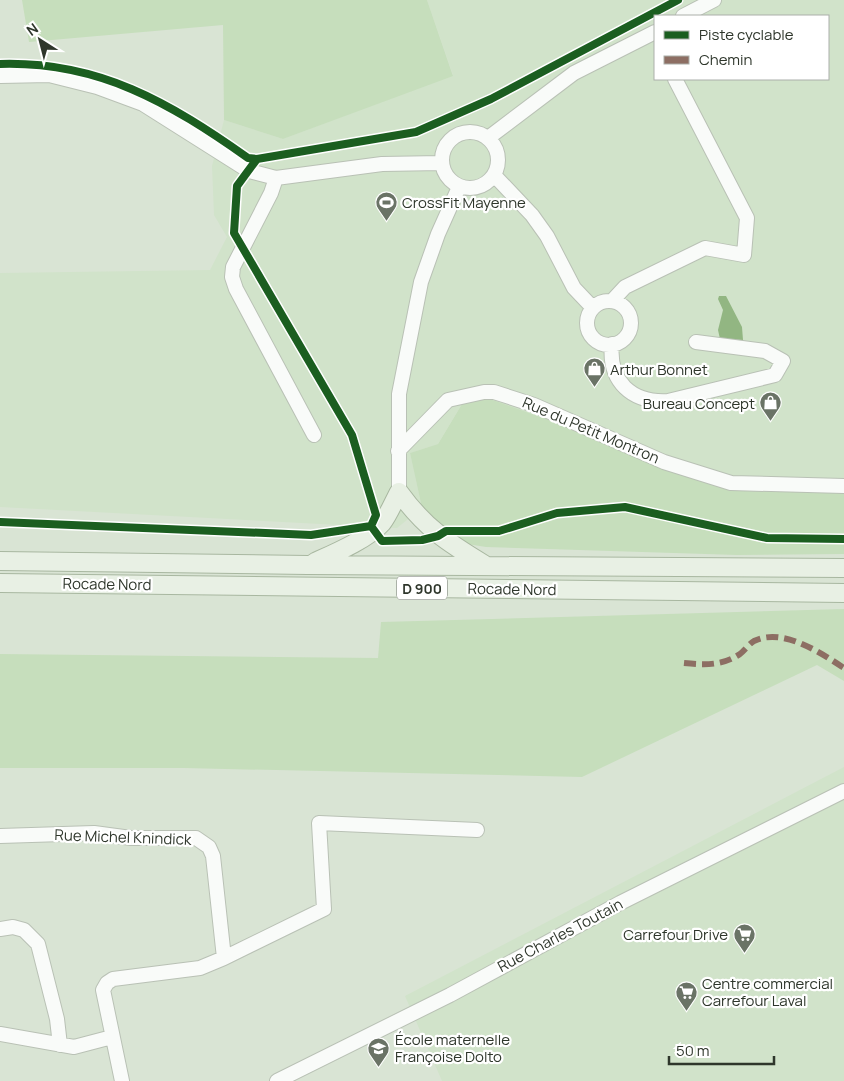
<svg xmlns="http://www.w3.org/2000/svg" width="844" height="1081" viewBox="0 0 844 1081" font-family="Manrope,sans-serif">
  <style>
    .built { fill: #d1e3ca; fill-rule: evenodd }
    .grass { fill: #c6debc }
    .water { fill: #92b682 }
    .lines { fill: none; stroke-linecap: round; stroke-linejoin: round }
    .minor-casing { stroke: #b9c1b5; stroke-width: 16 }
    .major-casing { stroke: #a8b7a0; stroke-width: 20 }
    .minor { stroke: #f9fbf9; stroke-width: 14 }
    .major { stroke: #e8f0e4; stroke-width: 18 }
    .quiet { stroke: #8d6e63; stroke-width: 6; stroke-dasharray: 12 6; stroke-linecap: butt }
    .cycleway-casing { stroke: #fff; stroke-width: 11 }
    .cycleway { stroke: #1b5e20; stroke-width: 8 }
    .labels { text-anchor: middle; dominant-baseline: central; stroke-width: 4.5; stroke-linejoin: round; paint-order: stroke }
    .shield { fill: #fff; stroke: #6d726b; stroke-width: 1 }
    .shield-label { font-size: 14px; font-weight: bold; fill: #2e362b }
    .poi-label { font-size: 15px; fill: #2e362b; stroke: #fff; text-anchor: start }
    .street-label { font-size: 15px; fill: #2e362b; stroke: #fff }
  </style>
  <rect width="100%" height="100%" fill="#d9e4d4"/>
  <path class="built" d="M427,0h417v493l-99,-2 -40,-8 -131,-54 -112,-25 -24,40 -28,9 12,55 -25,20 -397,-21v-234l210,-3 17,-33 -13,-22 -2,-49 12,-46 59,19 170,-64zM655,16h173v63h-173z
    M844,767v314h-402l-37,-85z"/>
  <path class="grass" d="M22,0h405l26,76 -170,63 -59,-19 -1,-95 -194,17z
    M487,398l87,31 131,54 40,8 99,2v61l-107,1 -251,-8 -25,-4 -39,-35 -12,-55 28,-9 24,-40z
    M844,609v72l-27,-16 -235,112 -398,-9h-184v-114l378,4 3,-36z"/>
  <path class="water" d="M719,296h7l16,31 1,13 -23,-1 -2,-9 5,-20 -5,-11z"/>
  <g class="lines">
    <defs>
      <path id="minor" d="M683,16l31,-16
        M0,76l49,-1 48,12 46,17 106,67 27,7 -5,15 -38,74 -1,10 4,12 78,146
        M442 160a28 28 0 1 1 56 0a28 28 0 1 1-56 0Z
        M488,138l86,-65 81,-41
        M494,175l38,40 15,21 27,52 19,20
        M276,178l106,-14 59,-1
        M612,301l13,-14 80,-39 39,7 3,-37 -72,-139
        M587 323a22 22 0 1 1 44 0a22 22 0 1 1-44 0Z
        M612,344c-4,38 20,59 56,57l107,-26 8,-14 -18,-10 -69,-9
        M398,451l50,-51 36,-8h10l40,13 130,57 67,21 113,3
        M399,492v-98l22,-112 17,-48 21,-47
        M0,836l94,-3 37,5h65l13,9 4,9 11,102 -24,10 -87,11 -6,4 -4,7 19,91
        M0,929l13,-2 11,3 14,14 19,75 3,26
        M224,958l100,-49 -5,-86 158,7
        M0,1034l74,13 38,-10
        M277,1081l173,-86 170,-92 224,-112"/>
      <path id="major" d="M0,561l308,4 536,3
        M315,562c20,-9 53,-23 67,-39 7,-9 12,-22 17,-31 26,36 48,50 86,73
        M0,583l844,10"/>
    </defs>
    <use href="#minor" class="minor-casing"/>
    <use href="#major" class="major-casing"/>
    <use href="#minor" class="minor"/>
    <use href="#major" class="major"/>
    <path class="quiet" d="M684,663c20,2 38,3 56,-9 5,-4 9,-10 14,-13 29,-14 67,12 90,27"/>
    <defs>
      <path id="cycleway" d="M0,64c99,-3 170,39 248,94l9,1
        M0,522l311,13 60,-9 11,15 40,-1 16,-4 8,-5h53l58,-18 68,-6 142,31 77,1
        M371,526l5,-11 -24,-80 -118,-202 3,-47 20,-27 159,-27 75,-33 187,-99"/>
    </defs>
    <use href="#cycleway" class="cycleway-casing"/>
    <use href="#cycleway" class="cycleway"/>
  </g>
  <defs>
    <symbol id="stadium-pin" viewBox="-11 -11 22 30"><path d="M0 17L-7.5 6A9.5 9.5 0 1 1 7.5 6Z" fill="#6a7366" stroke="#fff"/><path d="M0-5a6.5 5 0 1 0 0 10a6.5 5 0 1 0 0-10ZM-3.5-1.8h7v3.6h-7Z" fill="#fff"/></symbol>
    <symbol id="shop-pin" viewBox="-11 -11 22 30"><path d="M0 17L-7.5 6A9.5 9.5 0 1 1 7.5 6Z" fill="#6a7366" stroke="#fff"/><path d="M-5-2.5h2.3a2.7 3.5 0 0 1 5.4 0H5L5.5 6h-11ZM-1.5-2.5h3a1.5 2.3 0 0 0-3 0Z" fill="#fff"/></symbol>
    <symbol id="supermarket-pin" viewBox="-11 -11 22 30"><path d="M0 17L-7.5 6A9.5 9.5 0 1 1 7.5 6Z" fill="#6a7366" stroke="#fff"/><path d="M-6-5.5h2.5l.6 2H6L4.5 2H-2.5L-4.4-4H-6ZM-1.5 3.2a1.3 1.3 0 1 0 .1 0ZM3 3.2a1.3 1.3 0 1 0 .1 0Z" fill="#fff"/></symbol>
    <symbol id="school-pin" viewBox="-11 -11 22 30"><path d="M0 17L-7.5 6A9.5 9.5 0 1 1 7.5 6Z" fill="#6a7366" stroke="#fff"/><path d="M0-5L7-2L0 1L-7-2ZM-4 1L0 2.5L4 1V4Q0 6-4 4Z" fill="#fff"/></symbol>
  </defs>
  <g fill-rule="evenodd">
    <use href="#stadium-pin" x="374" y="190" width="25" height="34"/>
    <use href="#shop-pin" x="582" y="356" width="25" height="34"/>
    <use href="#shop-pin" x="758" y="390" width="25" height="34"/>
    <use href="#supermarket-pin" x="732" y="922" width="25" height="34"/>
    <use href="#supermarket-pin" x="674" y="980" width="25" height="34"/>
    <use href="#school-pin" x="366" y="1036" width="25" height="34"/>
  </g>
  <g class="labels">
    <rect class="shield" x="397" y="576.5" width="50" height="23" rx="4"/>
    <g class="shield-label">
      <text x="422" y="588">D 900</text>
    </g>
    <g class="poi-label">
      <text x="402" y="202">CrossFit Mayenne</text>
      <text x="610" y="369">Arthur Bonnet</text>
      <text x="755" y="403" text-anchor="end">Bureau Concept</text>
      <text x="728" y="934" text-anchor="end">Carrefour Drive</text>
      <text x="702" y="983">Centre commercial<tspan x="702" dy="17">Carrefour Laval</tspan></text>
      <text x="395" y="1039">École maternelle<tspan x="395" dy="17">Françoise Dolto</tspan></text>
    </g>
    <g class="street-label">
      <text transform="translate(591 430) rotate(23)">Rue du Petit Montron</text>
      <text transform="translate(107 584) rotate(1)">Rocade Nord</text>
      <text transform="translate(512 589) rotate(1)">Rocade Nord</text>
      <text transform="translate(123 837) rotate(2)">Rue Michel Knindick</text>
      <text transform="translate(560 935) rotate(-28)">Rue Charles Toutain</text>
    </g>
  </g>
  <rect x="654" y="15" width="175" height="65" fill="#ffffff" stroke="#abafaa"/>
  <rect x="664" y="31" width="25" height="8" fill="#1b5e20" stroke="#abafaa"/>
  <text x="699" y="40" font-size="15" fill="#2e362b">Piste cyclable</text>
  <rect x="664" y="56" width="25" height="8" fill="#8d6e63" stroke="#abafaa"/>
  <text x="699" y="65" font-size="15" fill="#2e362b">Chemin</text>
  <g transform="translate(40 40) rotate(324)" stroke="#ffffff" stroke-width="4" paint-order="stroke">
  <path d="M0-4L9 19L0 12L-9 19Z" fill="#2e362b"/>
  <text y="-8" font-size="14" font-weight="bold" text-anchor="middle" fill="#2e362b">N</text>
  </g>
  <path d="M669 1056v8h105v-8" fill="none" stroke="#2e362b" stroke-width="2.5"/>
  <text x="676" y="1056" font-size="15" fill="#2e362b" stroke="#ffffff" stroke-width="4" paint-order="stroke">50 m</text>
</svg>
